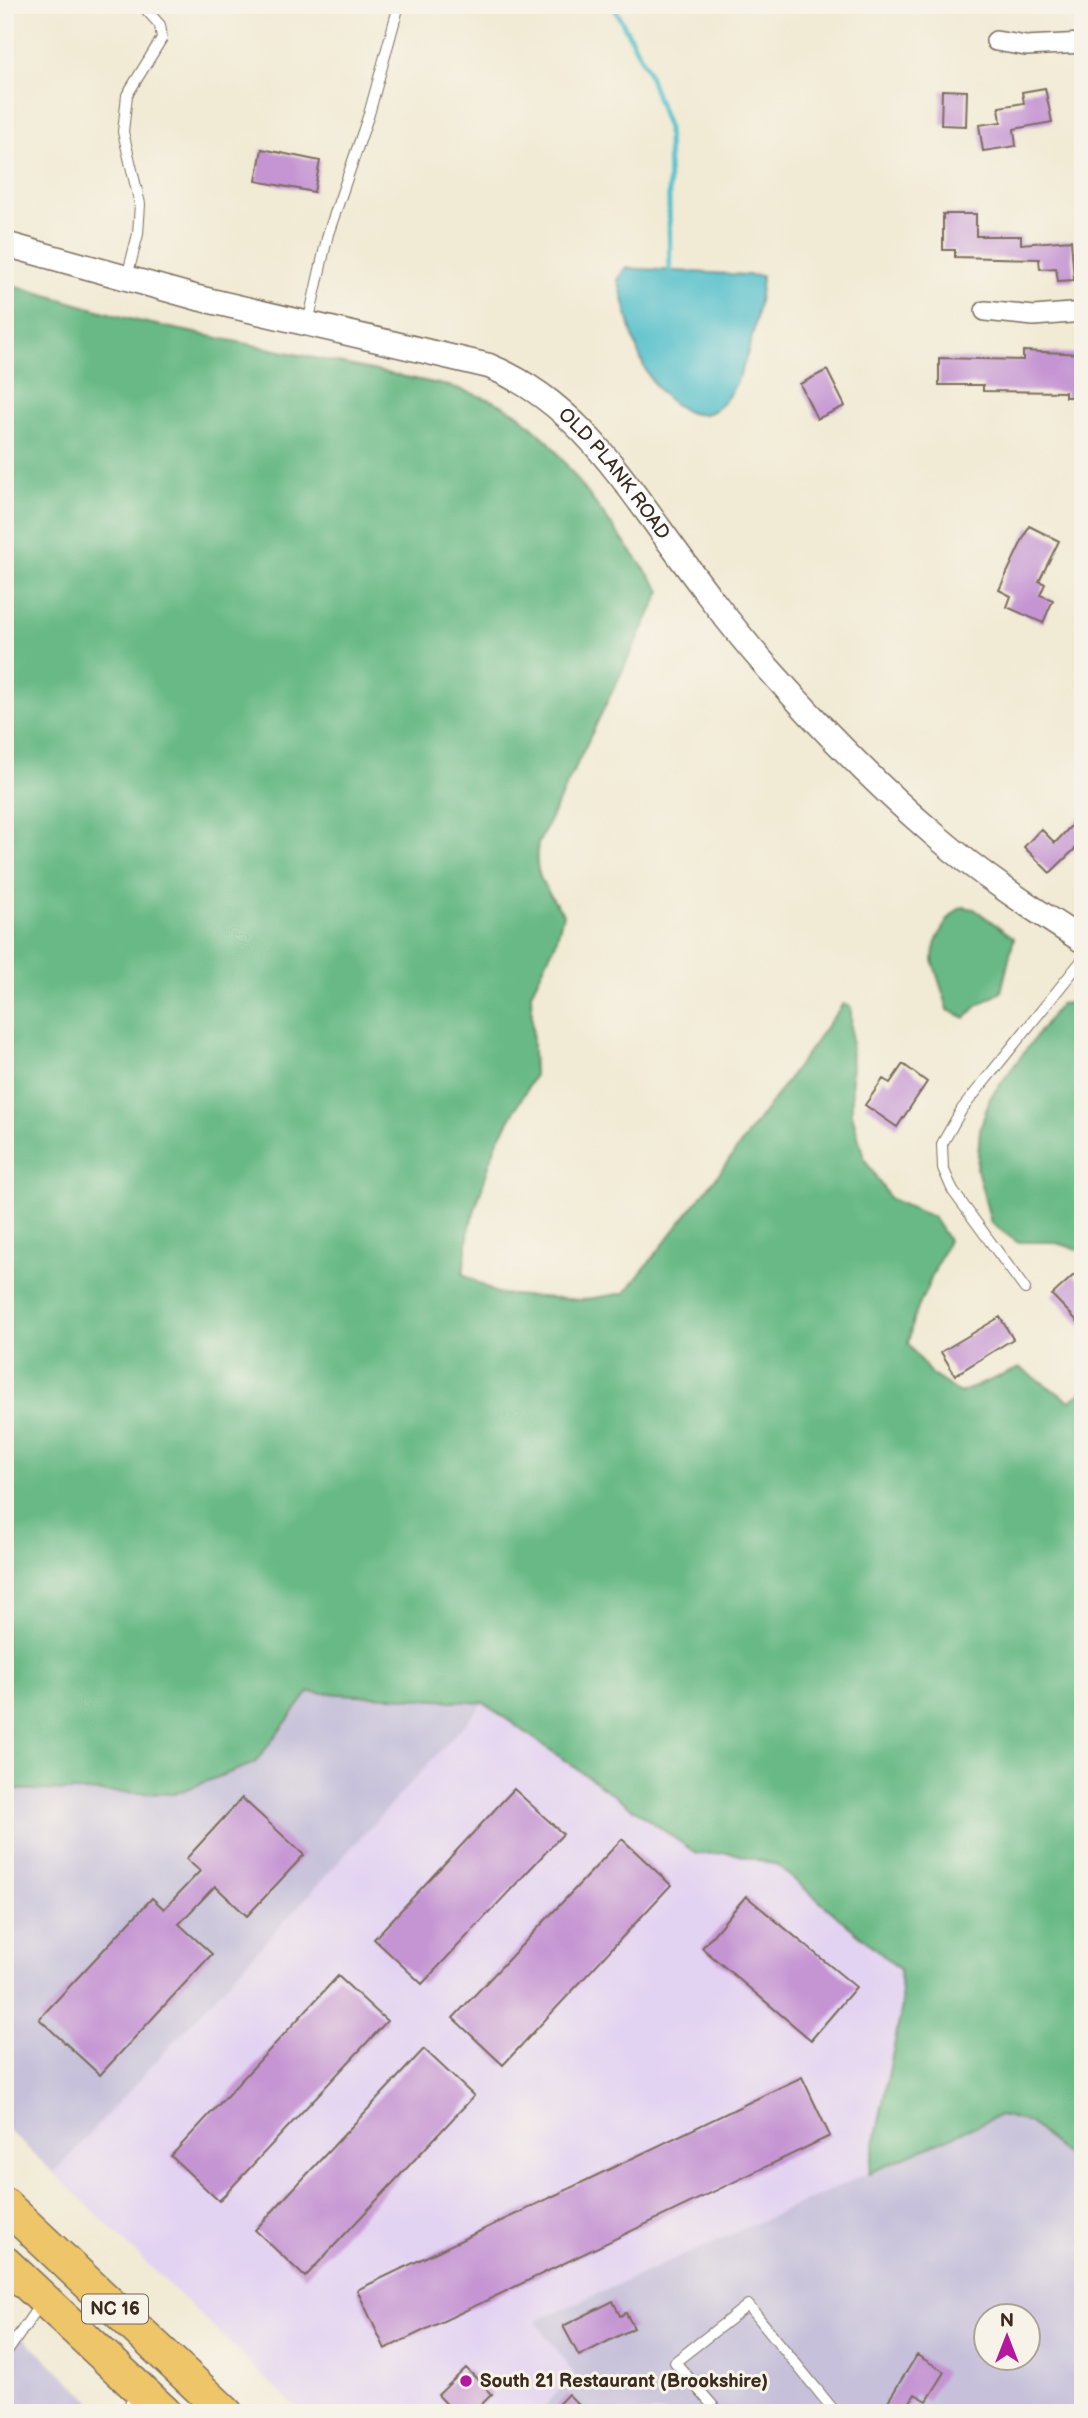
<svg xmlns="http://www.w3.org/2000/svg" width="1088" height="2418" viewBox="0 0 1088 2418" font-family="'Balsamiq Sans',sans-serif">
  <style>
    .built { fill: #e3d3f2 }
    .industrial { fill: #c6c0da; fill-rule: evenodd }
    .forest { fill: #68b985; stroke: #527252; stroke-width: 2 }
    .water { fill: #53c0cb; stroke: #477574; stroke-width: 2 }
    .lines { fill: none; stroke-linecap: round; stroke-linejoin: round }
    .stream { stroke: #53c0cb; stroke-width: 5 }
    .building { fill: #c594d3 }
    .service-casing { stroke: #7b6d5e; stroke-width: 12 }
    .minor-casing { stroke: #7b6d5e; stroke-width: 22 }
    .tertiary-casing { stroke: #7b6d5e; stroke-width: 27 }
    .trunk-casing { stroke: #7b6d5e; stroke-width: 36 }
    .service { stroke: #fff; stroke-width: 10 }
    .minor { stroke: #fff; stroke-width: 19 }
    .tertiary { stroke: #fff; stroke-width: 24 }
    .trunk { stroke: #eec569; stroke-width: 33 }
    .poi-dot { fill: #b5179e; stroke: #f7f3e8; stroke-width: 2.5 }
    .labels { text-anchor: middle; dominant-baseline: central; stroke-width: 6; stroke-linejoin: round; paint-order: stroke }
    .shield { fill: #f7f3e8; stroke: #73665b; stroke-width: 2 }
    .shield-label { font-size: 18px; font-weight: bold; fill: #3b2a1e }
    .street-label { font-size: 19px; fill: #3b2a1e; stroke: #f7f3e8 }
    .poi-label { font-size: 19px; font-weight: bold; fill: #3b2a1e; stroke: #f7f3e8; text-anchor: start }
  </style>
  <rect width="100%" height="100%" fill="#f7f3e8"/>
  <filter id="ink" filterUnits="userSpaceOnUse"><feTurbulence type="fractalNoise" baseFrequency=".0143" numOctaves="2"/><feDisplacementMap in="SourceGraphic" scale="14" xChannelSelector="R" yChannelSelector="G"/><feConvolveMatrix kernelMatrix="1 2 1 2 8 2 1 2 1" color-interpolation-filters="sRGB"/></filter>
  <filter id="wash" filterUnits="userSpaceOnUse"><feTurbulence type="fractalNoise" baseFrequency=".00686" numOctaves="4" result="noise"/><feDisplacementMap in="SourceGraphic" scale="28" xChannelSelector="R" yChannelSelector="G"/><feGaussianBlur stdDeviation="1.57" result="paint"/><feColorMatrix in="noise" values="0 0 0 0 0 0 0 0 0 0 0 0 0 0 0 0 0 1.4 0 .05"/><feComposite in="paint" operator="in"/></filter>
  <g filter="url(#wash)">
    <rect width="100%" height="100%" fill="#f1ead4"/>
    <path class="built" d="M484,1703l204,46 395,329 -546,244 37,52 -35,39h-238l-247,-240z"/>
    <path class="industrial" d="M309,1692l175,11 -430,470 -49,-46v-338l169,5 81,-31z
      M1083,2078v335h-544l35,-39 -38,-53zM986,2316h42v42h-42z
      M5,2321l99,92h-99z"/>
    <path class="forest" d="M5,283l128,37 320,67 41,14 24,13 31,28 112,149 -123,253c-6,32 8,44 25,70l-7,28 -25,51 3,83 -38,68 -27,84 -6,46 35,20 83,6 44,-7 96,-122 122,-167 8,3 1,107 12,44 26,41 43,18 15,23 -35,79 -5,25 23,30 29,19 60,-25 50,33 13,-9v786l-18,-24 -36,-32 -29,-7 -131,58 33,-167 -3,-37 -122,-104 -45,-12 -35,1 -213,-151 -175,-11 -54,71 -81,31 -169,-5z
      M963,907l11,2 40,29 -13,54 -24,14 -12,12 -17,-8c-2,-11 -15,-43 -15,-52 0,-16 15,-45 30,-51z
      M1068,1003l15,18v230l-30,-9h-36l-26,-19 -14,-54 3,-39 10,-32 70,-94z"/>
    <path class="water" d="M625,268l137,8c-2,31 -21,157 -74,136 -15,-7 -26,-17 -36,-31 -19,-30 -24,-68 -34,-101z"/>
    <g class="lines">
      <path class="stream" d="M613,5l34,64 21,60 2,149"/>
    </g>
    <g id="blocks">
      <path class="building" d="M1045,88l7,34 -38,7 2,17 -33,5 -4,-26 22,-3 -2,-15 25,-4 -2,-11z
        M942,90l25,1 -1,35 -25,-1z
        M262,149l58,12 -6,31 -58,-11z
        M943,214h33v22h45v8l50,-4 3,40 -16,1 -2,-13 -16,1 -1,-10 -84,-2v-7h-12z
        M1023,351l60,3v43h-18v-5l-82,-1v-6h-44v-27l84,2z
        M827,370l18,36 -28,13 -17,-35z
        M1029,526l30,15 -20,40 6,3 -5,11 13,5 -10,23 -36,-16 4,-11 -12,-6z
        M1083,813v28l-33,32 -26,-26 17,-18 14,14z
        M903,1064l24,18 -30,45 -32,-22 18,-26 7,4z
        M1074,1275l9,10v42l-31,-32z
        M1000,1317l13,22 -58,36 -14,-23z
        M514,1789l49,45 -141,150 -48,-45z
        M242,1798l62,57 -57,61 -32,-30 -36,38 33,30 -112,121 -61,-56 113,-121 12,11 36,-38 -14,-12z
        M622,1839l49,46 -168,180 -50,-47z
        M746,1896l110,91 -45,53 -109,-92z
        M338,1976l49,45 -168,180 -48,-45z
        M424,2049l50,47 -169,181 -50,-47z
        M802,2077l28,59 -445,213 -28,-59z
        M613,2301l7,15 6,-3 8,15 -55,28 -16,-30z
        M917,2355l28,17 -18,29 -12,-7 -12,19h-7l-11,-7z
        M466,2368l26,26 -19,19h-18l-17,-18z
        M568,2394l19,19h-37z"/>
    </g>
  </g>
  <g filter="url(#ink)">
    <use href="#blocks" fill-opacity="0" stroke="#7b6d5e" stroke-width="2"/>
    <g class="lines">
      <defs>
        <path id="service" d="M127,277l11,-43 2,-30 -17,-72 4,-37 35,-57 -2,-13 -18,-20
          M308,323l20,-89 41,-120 30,-109
          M1025,1289l-72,-98 -10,-23 -1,-24 20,-35 121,-150
          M5,2355l36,-52
          M125,2413l12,-21
          M719,2413l-44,-51 73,-57 88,108"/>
        <path id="minor" d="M996,41l30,5 57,-3
          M985,311l49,5 49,-4"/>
        <g id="tertiary">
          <path id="s1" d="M5,244l193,54 291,68c78,32 122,96 170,162 34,47 69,95 108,139 52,59 108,117 169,169 45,39 96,72 147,105"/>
        </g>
        <path id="trunk" d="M5,2205l221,208
          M5,2263l160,150"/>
      </defs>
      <use href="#service" class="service-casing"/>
      <use href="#minor" class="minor-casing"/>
      <use href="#tertiary" class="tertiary-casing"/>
      <use href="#trunk" class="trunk-casing"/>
      <use href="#service" class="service"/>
      <use href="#minor" class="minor"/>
      <use href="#tertiary" class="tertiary"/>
      <use href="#trunk" class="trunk"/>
    </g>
  </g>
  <circle class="poi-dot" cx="466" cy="2381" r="7"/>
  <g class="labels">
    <rect class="shield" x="82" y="2294.5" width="66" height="29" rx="5"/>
    <g class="shield-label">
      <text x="115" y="2309">NC 16</text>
    </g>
    <g class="street-label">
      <text stroke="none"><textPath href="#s1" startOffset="667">OLD PLANK ROAD</textPath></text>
    </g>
    <g class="poi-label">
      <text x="480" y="2381">South 21 Restaurant (Brookshire)</text>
    </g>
  </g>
  <rect width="1088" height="2418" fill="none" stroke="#f7f3e8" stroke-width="28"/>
  <g transform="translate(1007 2337)"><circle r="33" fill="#f7f3e8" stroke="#aca397" stroke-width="2"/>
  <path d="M0-5L12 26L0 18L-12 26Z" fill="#b5179e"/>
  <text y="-10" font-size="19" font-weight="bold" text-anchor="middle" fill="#3b2a1e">N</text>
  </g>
</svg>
